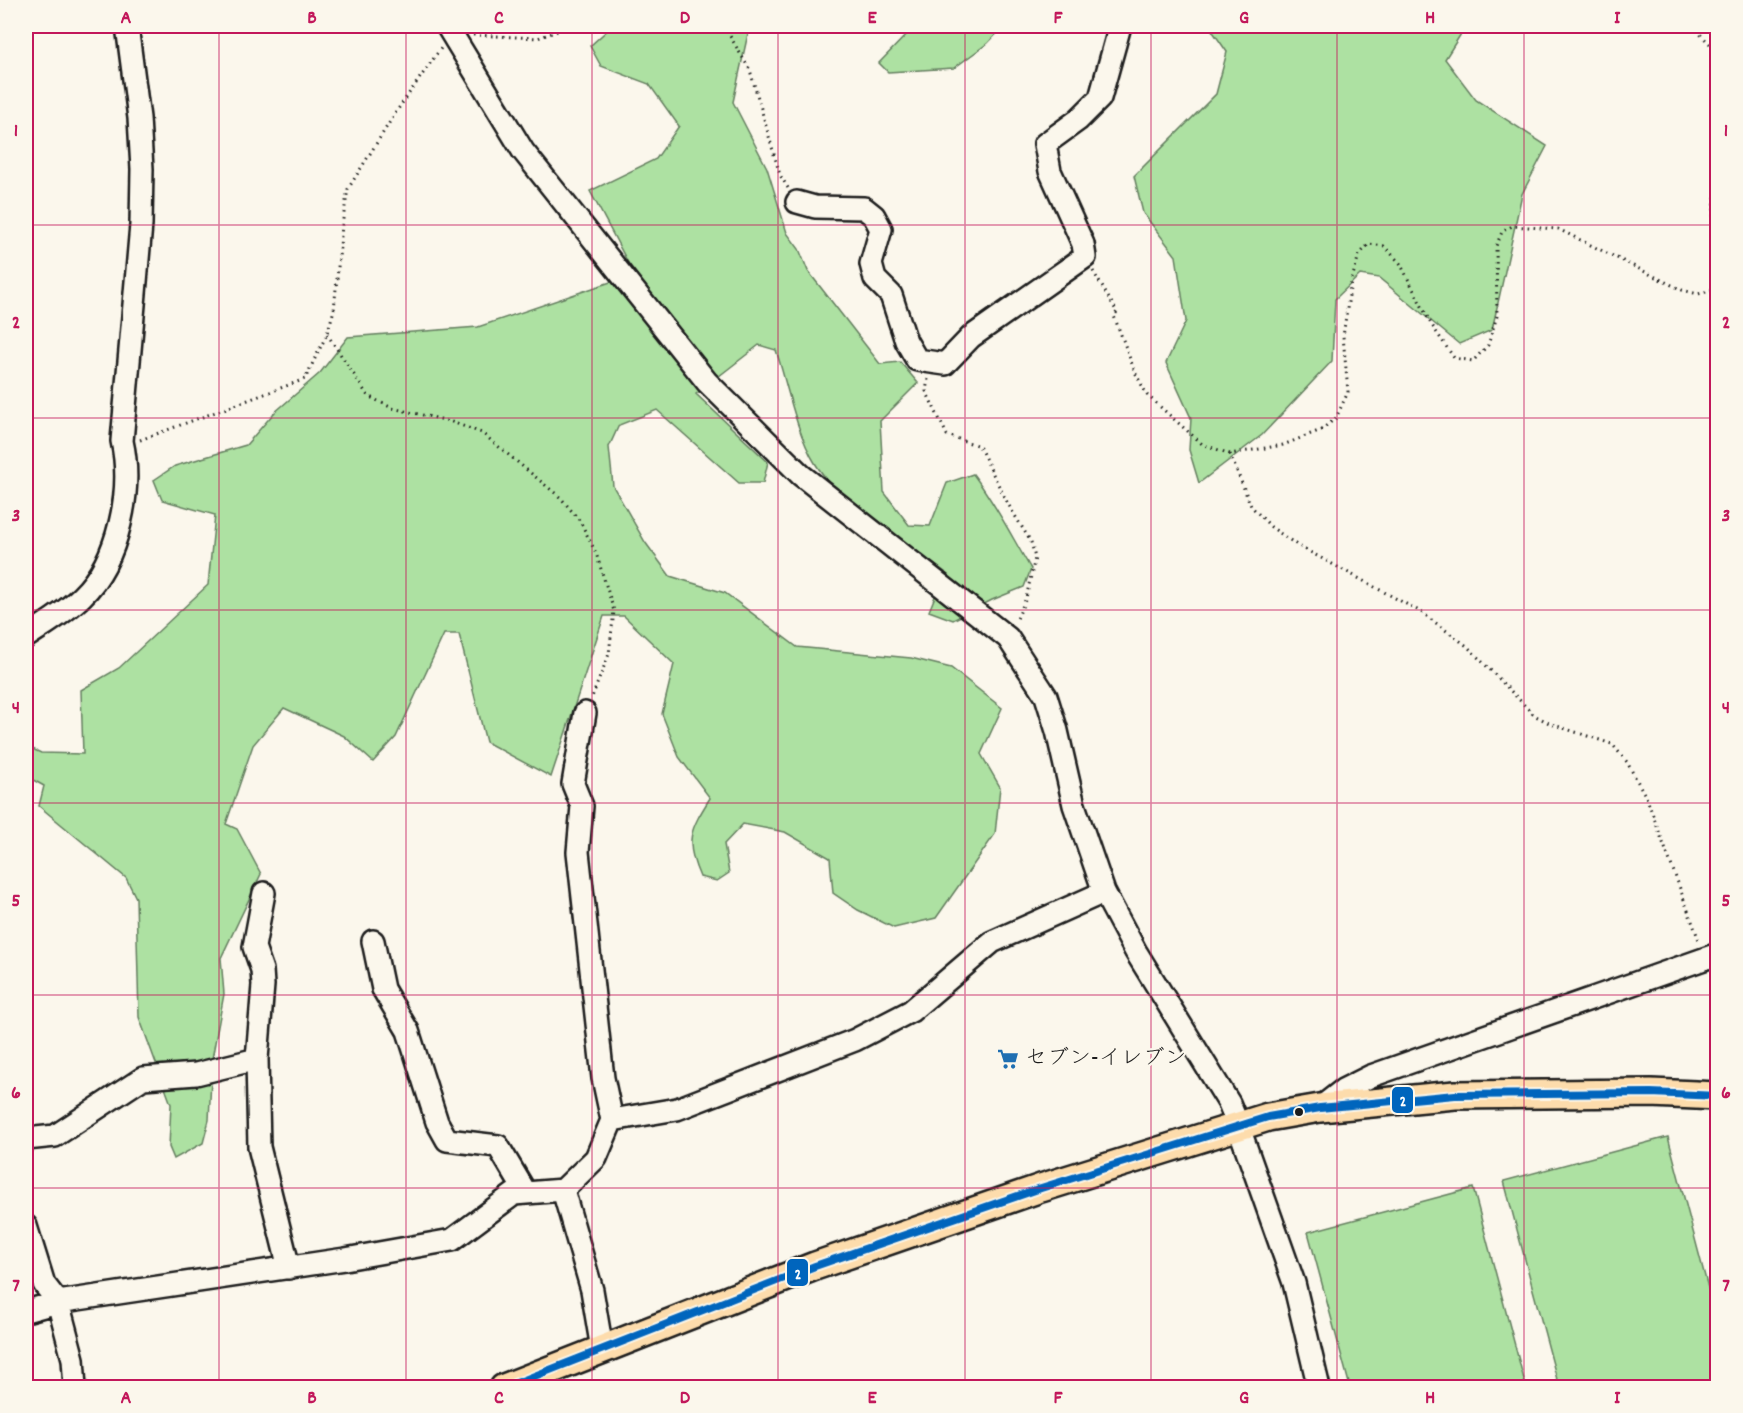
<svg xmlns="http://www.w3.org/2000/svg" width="1743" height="1413" viewBox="0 0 1743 1413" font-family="Dekko,'Klee One',sans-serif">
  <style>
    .green { fill: #ade1a2; stroke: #647e5f; stroke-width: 1.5 }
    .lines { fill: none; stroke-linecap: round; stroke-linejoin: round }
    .minor-casing { stroke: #1c1c1c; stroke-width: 26 }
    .major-casing { stroke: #1c1c1c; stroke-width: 32 }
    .path { stroke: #1c1c1c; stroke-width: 3; stroke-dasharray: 1.5 4.5; stroke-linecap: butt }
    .minor { stroke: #fbf7ec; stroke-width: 21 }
    .major { stroke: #fddcac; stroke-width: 27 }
    .bus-1-casing { stroke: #fbf7ec; stroke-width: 12 }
    .bus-1 { stroke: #0065bd; stroke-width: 8 }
    .grid { fill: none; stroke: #c2185b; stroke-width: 1.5; stroke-opacity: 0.55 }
    .bus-dot { fill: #1c1c1c; stroke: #fbf7ec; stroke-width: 2 }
    .labels { text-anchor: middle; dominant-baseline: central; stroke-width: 4.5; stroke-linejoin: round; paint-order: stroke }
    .poi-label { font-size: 22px; fill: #1c1c1c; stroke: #fbf7ec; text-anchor: start }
    .line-badge { stroke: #fbf7ec; stroke-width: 2 }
    .badge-label { font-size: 16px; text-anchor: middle; font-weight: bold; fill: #fff }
    .neatline { fill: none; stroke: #c2185b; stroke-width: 2 }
    .grid-label { font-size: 20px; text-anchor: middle; font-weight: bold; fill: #c2185b }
  </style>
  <rect width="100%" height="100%" fill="#fbf7ec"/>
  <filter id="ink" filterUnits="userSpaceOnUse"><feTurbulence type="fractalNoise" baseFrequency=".0167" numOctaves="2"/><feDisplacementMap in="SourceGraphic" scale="12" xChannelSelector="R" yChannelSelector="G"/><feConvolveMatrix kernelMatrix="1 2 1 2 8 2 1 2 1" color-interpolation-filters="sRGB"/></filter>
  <g filter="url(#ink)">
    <path class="green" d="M612,26h134l3,3 -16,73 34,66 20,65 12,16 9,22 72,93 20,-2 18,21 -38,38 4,71 25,33 21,1 17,-43 26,-9c22,29 39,63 58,95l-7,18 -32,13 -39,20 -24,-9 16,-39c-41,-30 -103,-65 -130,-109 -19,-31 -28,-79 -39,-113l-17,-5 -63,49 72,68 -5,21h-24l-82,-73 -38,15 -10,22 4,39 32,56 25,34 55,17 72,54 114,11 40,10 51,40 -21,46 19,33 -5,47 -59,84 -42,10 -36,-18 -25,-17 -3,-35 -45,-26 -42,-8 -19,20 5,29 -12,8 -17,-4c-16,-36 -10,-47 10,-79l-31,-41 -17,-43 12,-50 -50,-48h-20l-53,161 -65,-35 -27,-108h-15l-48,103 -23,25 -29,-26 -60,-28 -31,37 -27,79 11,5 24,45 -40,84 3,36 -12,65 -3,61 -6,23 -29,16 -5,-12 2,-43 -32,-87 -3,-119 -10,-20 -87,-72 5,-20 -18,-10v-30l15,7 42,1 -2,-64 38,-22 89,-83 7,-70 -53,-15 -8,-20 21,-14 71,-21 28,-32 46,-40 28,-36 130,-10 156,-53 -44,-83 66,-32 23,-33 -30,-42 -48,-18 -11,-20z
      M908,26h96l-16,17 -34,25 -66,4 -9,-9 30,-31z
      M1209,26h257l-21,33 31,41 71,46 -25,48 -30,136 -33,14 -80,-66 -19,-3 -25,24 -3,62 -70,74 -63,48 -10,-33 2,-32 -25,-55 20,-42 -10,-65 -33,-43 -9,-37 82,-82 11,-42z
      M1668,1137l49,185v65h-158l-55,-206z
      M1473,1188l53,199h-176l-42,-155z"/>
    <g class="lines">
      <defs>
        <path id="minor" d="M447,26l76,125 184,231 94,93 207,163 38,58 11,35 17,74 30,87 32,60 93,151 9,22 56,158 25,105
          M797,202l18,5 49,1 10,8 7,13 -10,35 4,15 16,16 15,46 11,19 28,4 26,-27 114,-80 -2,-13 -33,-73 -5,-27 33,-24 22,-22 20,-72
          M26,637c19,-13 39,-24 56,-41 37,-36 51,-106 40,-155l19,-216 1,-56 -3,-51 -12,-92
          M264,893l-10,54 8,23 1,15 -6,74 2,88 30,121
          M373,941l10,48 25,42 29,91 10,18 51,6 28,47
          M1320,1108l23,-18 28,-14 347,-122
          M612,1120l65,-11 178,-69 56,-29 81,-69 112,-50
          M26,1139l29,-3 88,-58 53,-4 61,-15
          M563,1190l29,100 10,59
          M26,1226l18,58 14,18 15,57 2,29
          M26,1311l32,-9 287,-43 107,-19 62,-46 49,-4 33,-32 16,-38 -9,-42 -25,-226 4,-46 -9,-22 12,-71"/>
        <path id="major" d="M504,1388l311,-122 226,-78 227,-71 52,-9 135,-13 196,-2 67,3"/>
      </defs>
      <use href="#minor" class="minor-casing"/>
      <use href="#major" class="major-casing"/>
      <path class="path" d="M724,26l26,44 30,105 8,13
        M1692,26l26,26
        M473,35l65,3 33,-12
        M1718,167l-6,62 6,21
        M1093,271l24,41 -3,4 21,56 12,23 55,49 28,10 53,-9 38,-15 15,-12 12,-26 -5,-56 8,-54 8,-27 10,-11 15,2 16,17 31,61 23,34 19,3 15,-16 9,-29 -1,-70 6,-14 10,-6 46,3 124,61 16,4 20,-5
        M327,334l41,62 24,12 57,13 33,12 79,65 19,23 16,32 18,58 -5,43 -17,43
        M928,379l-2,12 21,44 32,11 29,58 23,38 4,16 -9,40 -10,23
        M140,440l165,-61 22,-45 7,-24 8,-85 6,-36 48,-77 45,-64
        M1230,454l21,52 20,21 26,18 124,67 46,34 67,69 17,9 61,20 15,18 20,37 53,144
        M1713,973l5,13"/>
      <use href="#minor" class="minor"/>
      <use href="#major" class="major"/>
      <defs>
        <path id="bus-1" d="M504,1388l311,-122 226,-78 227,-71 52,-9 135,-13 196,-2 67,3"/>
      </defs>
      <use href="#bus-1" class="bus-1-casing"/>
      <use href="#bus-1" class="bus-1"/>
    </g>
  </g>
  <path class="grid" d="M219,26v1362M406,26v1362M592,26v1362M778,26v1362M965,26v1362M1151,26v1362M1337,26v1362M1524,26v1362M26,225h1692M26,418h1692M26,610h1692M26,803h1692M26,995h1692M26,1188h1692"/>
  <defs>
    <symbol id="supermarket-bare" viewBox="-9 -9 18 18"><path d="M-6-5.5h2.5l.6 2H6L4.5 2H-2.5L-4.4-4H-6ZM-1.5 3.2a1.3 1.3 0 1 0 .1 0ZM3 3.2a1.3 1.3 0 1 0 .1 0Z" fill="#1f6fb2" stroke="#fbf7ec" stroke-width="2.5" paint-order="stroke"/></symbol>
  </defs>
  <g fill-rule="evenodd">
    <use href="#supermarket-bare" x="993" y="1044" width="30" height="30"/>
  </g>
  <circle class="bus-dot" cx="1299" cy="1112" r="5"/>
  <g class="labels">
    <g class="poi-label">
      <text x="1025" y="1059">セブン-イレブン</text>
    </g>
  </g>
  <g class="line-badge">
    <rect x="1391" y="1086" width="23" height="28" rx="6" fill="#0065bd"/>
    <rect x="786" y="1258" width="23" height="29" rx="6" fill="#0065bd"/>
  </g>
  <g class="badge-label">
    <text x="1403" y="1106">2</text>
    <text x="798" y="1279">2</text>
  </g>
  <rect width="1743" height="1413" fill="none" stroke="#fbf7ec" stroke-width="66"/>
  <rect x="33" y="33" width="1677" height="1347" class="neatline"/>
  <g class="grid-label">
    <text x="126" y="23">A</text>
    <text x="312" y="23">B</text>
    <text x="499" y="23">C</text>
    <text x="685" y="23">D</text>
    <text x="872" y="23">E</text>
    <text x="1058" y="23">F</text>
    <text x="1244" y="23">G</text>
    <text x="1430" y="23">H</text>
    <text x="1617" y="23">I</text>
    <text x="16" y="136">1</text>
    <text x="1726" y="136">1</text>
    <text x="16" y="328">2</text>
    <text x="1726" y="328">2</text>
    <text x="16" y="521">3</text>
    <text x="1726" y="521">3</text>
    <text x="16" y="713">4</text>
    <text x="1726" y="713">4</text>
    <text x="16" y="906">5</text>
    <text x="1726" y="906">5</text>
    <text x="16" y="1098">6</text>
    <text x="1726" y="1098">6</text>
    <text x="16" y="1291">7</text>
    <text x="1726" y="1291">7</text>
    <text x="126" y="1403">A</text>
    <text x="312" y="1403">B</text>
    <text x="499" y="1403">C</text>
    <text x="685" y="1403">D</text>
    <text x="872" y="1403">E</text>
    <text x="1058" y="1403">F</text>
    <text x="1244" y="1403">G</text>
    <text x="1430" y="1403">H</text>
    <text x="1617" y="1403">I</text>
  </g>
</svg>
